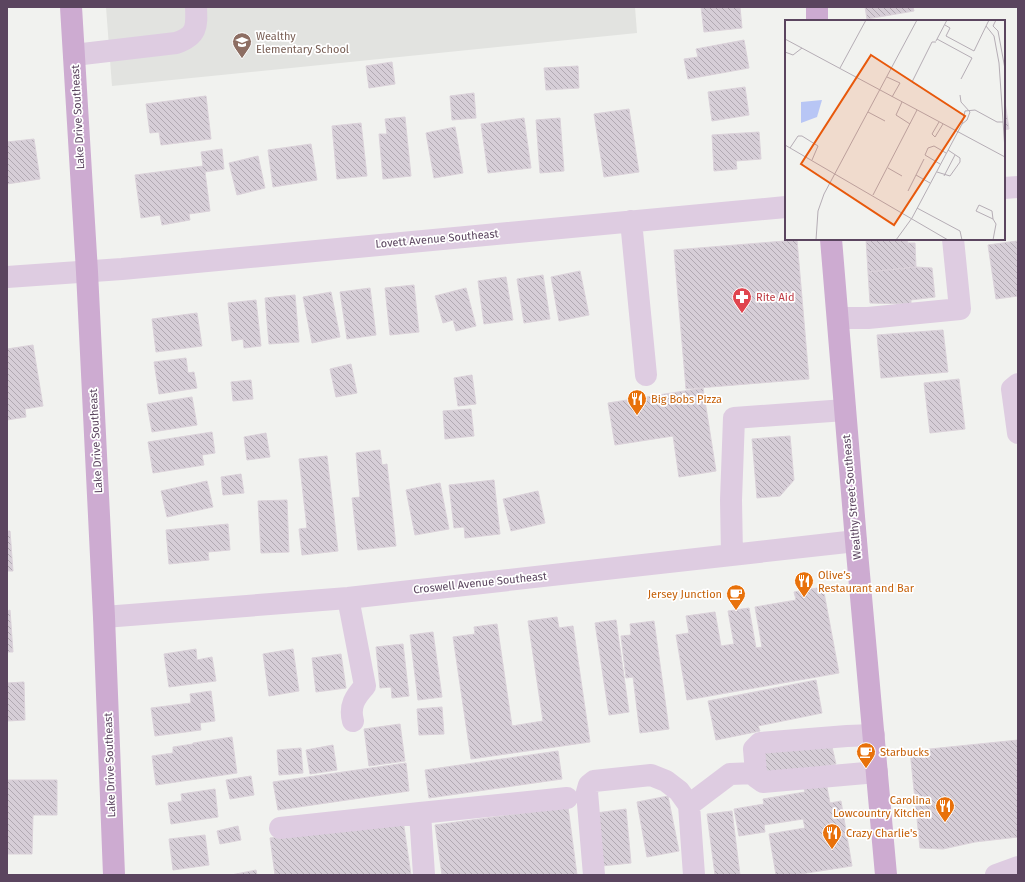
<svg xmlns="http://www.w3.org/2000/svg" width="1025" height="882" viewBox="0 0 1025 882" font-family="'Fira Sans',sans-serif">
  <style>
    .education { fill: #e2e3e0 }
    .building { fill: url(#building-back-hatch); stroke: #dbd2da }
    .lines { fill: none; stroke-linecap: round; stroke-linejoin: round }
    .minor { stroke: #decce1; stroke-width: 22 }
    .major { stroke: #cdabd1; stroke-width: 22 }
    .labels { text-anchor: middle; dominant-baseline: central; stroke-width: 3.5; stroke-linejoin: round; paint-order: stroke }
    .education-label { font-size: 11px; fill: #785e54; stroke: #fff; text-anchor: start }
    .street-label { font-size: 11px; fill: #5b455f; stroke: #fff }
    .health-label { font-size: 11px; fill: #be3a42; stroke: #fff; text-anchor: start }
    .food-label { font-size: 11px; fill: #c56008; stroke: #fff; text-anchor: start }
    .inset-road { fill: none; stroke: #b5adb5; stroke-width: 1 }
    .view { fill: #e8590c; fill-opacity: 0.15; stroke: #e8590c; stroke-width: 2 }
    .inset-edge { fill: none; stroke: #5b455f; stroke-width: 2 }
  </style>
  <defs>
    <pattern id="building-back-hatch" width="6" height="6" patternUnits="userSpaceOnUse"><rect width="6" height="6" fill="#d6ced7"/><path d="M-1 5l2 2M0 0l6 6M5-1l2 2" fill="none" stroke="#b1a9b2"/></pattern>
  </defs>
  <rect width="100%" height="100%" fill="#f1f2ef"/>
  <path class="education" d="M106,7h529l2,26 -525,53z"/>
  <path class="building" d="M701,7h39l2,21 -38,4z
    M865,7h48l1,4 -47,8z
    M744,40l5,28 -61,11 -4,-20 14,-2 -2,-8z
    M392,62l3,22 -26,4 -3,-22z
    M578,66l1,22 -33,2 -2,-22z
    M745,87l4,28 -37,6 -4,-29z
    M474,93l2,25 -24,2 -2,-24z
    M1004,95l5,34 -5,1z
    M206,96l5,43 -50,6 -2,-13 -9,1 -4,-29z
    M629,109l10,63 -35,5 -10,-63z
    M405,117l6,59 -28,3 -4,-45h8l-2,-15z
    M524,118l7,50 -43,5 -7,-49z
    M560,118l4,53 -24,2 -4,-53z
    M361,123l6,53 -30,3 -5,-53z
    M455,127l8,46 -29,5 -8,-45z
    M759,132l2,27 -25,2 1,8 -23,2 -2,-36z
    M34,139l6,40 -33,5v-42z
    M311,144l6,36 -44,7 -5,-37z
    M222,149l2,20 -19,3 5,39 -21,3 1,6 -28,5 -2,-10 -19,3 -6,-43 68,-9 -2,-14z
    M258,156l7,32 -28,7 -8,-32z
    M866,239h41l1,4h7l1,24 -48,5z
    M797,240l12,139 -123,10 -12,-139z
    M1017,241l1,55 -22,3 -8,-54z
    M916,267l16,1 3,29 -24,3v4l-41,-1 -2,-31z
    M580,271l9,44 -30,6 -8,-44z
    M543,275l7,44 -26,4 -7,-44z
    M506,277l7,43 -29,4 -6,-43z
    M414,285l5,47 -29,3 -5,-47z
    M370,288l6,47 -29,4 -7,-47z
    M466,288l10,38 -20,5 -3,-11 -10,3 -8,-27z
    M331,292l9,45 -28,6 -9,-46z
    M295,295l4,47 -30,2 -4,-46z
    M256,300l5,46 -17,2 -1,-9 -11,2 -4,-38z
    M197,313l5,33 -46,6 -4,-33z
    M943,330l5,42 -67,6 -4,-43z
    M33,345l10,61 -18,3 1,8 -19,3v-71z
    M186,358l2,15 6,-1 3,16 -38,6 -5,-32z
    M351,364l6,29 -21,4 -6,-28z
    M472,375l4,29 -18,2 -4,-28z
    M959,379l6,50 -35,4 -6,-50z
    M251,380l2,19 -20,2 -2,-19z
    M703,388l13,83 -37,6 -6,-41 -58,9 -7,-42z
    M192,397l5,28 -45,7 -5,-28z
    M471,409l3,27 -29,3 -2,-28z
    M212,432l3,21 -13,2 2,10 -51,8 -5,-31z
    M266,433l4,24 -23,3 -3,-23z
    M790,436l4,44 -14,16 -23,2 -5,-59z
    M380,450l2,15 5,-1 9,82 -38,4 -6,-52 8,-1 -4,-44z
    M327,456l11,95 -36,4 -3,-26 8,-1 -8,-69z
    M241,474l3,19 -21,2 -2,-18z
    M494,480l6,54 -35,4 -1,-11 -10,1 -5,-43z
    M207,481l6,26 -46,10 -6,-26z
    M440,483l9,46 -34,6 -9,-45z
    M538,491l7,32 -34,8 -8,-32z
    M287,500l2,52 -28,1 -3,-52z
    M228,524l2,26 -22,2 1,8 -40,4 -3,-34z
    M7,531h3l3,40h-6z
    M823,587l16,86 -152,27 -11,-65 13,-2 -3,-17 29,-4 6,34 13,-2 -6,-33 21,-3 7,40 6,-1 -7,-40 41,-7 -2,-8z
    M10,610l3,42h-6v-41z
    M557,617l2,11 14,-2 17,116 -119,17 -18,-122 22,-3 -1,-7 23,-3 15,102 31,-5 -15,-100z
    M616,620l13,92 -20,3 -14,-92z
    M654,621l15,108 -29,4 -7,-56 -7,1 -5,-42 10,-1 -1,-11z
    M433,632l9,65 -24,3 -8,-65z
    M403,644l6,52 -17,2 -1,-11 -11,1 -4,-41z
    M196,649l1,11 15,-3 4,24 -47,6 -5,-33z
    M293,649l6,42 -30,5 -6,-42z
    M341,654l5,34 -30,4 -4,-34z
    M816,680l6,33 -64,13 2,5 -44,9 -8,-39z
    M24,682l1,38 -18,1v-38z
    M211,691l4,30 -15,2 1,7 -46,6 -4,-28 40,-5 -1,-9z
    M442,707l2,27 -25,1 -2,-26z
    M400,724l5,37 -36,5 -5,-37z
    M232,737l5,36 -81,12 -4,-29 21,-3v-6l20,-3v-1z
    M830,738l6,26 -72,14 -5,-27z
    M1018,740v97l-43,5 -32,7 -23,-1 -10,-97z
    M333,745l4,25 -27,4 -4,-24z
    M301,748l2,25 -24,2 -2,-25z
    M558,751l4,28 -133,19 -4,-28z
    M406,763l3,28 -131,19 -5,-28z
    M251,776l3,19 -24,4 -4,-19z
    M7,780h50v35h-24l-1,39h-25z
    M826,782l4,21 11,-2 11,65 -58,9h-18l-7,-41 36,-6 -2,-9 -39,6 1,7 -26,4 -5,-27 30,-5 -1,-5 42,-7 -2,-6z
    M215,789l3,28 -47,7 -3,-21 14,-2 -1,-7z
    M668,796l11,55 -32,6 -10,-55z
    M568,807l9,68h-135l-7,-50z
    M626,809l5,54 -30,3 -5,-53z
    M732,811l8,64h-25l-8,-61z
    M403,820l8,55h-136l-5,-37z
    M238,826l3,14 -21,4 -3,-13z
    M205,835l4,30 -36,5 -4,-31z
    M256,870l1,5h-26z"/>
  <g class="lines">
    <path class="minor" d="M74,55l102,-12c21,-7 21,-16 20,-36
      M1004,188l14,-1
      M631,221l15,154
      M7,277l115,-8 664,-62
      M838,318h30l92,-9 -7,-70
      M1018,384l-6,5 6,44
      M732,555l-1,-55 3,-82 111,-8
      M348,598l17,88c-10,11 -16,20 -12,35
      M104,617l244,-19 508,-57
      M874,735l-27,1 -87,7 -6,6 2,24v4l7,5 114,-10
      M689,805l41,-31 26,-1
      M280,828l140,-15
      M424,875l-4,-62 147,-15
      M594,875l-7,-83 2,-7 5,-4 57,-6 15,6 13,10 10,14 5,70
      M996,875l22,-8"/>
    <path class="major" d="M71,7l16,265 17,345 10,258
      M817,7v14
      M831,239l25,302 30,334"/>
  </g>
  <defs>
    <symbol id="school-pin" viewBox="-11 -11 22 30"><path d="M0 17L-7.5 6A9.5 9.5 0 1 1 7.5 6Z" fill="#8d6e63" stroke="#fff"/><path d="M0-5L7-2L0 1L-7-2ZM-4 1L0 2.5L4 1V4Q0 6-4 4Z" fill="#fff"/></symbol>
    <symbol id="pharmacy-pin" viewBox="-11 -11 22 30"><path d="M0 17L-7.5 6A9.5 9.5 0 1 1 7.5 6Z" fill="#e0444e" stroke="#fff"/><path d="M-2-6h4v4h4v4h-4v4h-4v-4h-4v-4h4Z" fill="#fff"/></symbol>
    <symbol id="restaurant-pin" viewBox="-11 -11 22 30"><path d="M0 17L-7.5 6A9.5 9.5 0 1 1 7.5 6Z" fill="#e8710a" stroke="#fff"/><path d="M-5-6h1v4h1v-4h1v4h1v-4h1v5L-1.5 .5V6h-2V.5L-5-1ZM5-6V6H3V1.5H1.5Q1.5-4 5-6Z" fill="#fff"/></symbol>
    <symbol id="cafe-pin" viewBox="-11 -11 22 30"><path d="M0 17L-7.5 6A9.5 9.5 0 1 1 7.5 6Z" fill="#e8710a" stroke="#fff"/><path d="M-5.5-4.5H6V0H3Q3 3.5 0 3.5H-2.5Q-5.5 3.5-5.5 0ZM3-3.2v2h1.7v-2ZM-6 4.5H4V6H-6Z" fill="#fff"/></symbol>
  </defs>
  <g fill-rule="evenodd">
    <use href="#school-pin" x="231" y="31" width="22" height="30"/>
    <use href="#pharmacy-pin" x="731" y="286" width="22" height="30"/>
    <use href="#restaurant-pin" x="626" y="388" width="22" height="30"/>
    <use href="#restaurant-pin" x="793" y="570" width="22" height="30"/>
    <use href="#cafe-pin" x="725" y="583" width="22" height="30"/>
    <use href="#cafe-pin" x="855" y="741" width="22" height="30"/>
    <use href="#restaurant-pin" x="934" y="795" width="22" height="30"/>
    <use href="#restaurant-pin" x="821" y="822" width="22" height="30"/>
  </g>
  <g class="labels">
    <g class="education-label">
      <text x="256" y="36">Wealthy<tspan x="256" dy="13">Elementary School</tspan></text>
    </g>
    <g class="street-label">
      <text transform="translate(78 117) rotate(-93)">Lake Drive Southeast</text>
      <text transform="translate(437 239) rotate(-5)">Lovett Avenue Southeast</text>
      <text transform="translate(96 441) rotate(-93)">Lake Drive Southeast</text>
      <text transform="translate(852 497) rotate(-95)">Wealthy Street Southeast</text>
      <text transform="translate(480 583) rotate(-6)">Croswell Avenue Southeast</text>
      <text transform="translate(110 765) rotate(-92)">Lake Drive Southeast</text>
    </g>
    <g class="health-label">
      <text x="756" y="297">Rite Aid</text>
    </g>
    <g class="food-label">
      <text x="651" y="399">Big Bobs Pizza</text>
      <text x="818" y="575">Olive’s<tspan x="818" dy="13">Restaurant and Bar</tspan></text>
      <text x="722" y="594" text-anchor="end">Jersey Junction</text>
      <text x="880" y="752">Starbucks</text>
      <text x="931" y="800" text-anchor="end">Carolina<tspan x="931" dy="13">Lowcountry Kitchen</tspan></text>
      <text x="846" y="833">Crazy Charlie's</text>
    </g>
  </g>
  <g transform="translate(785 20)">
    <rect width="220" height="220" fill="#f1f2ef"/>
    <path d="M37,80l-5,17 -16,6v-21z" fill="#b8c6f5"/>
    <path class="inset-road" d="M211,0l-3,6 5,5 7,38M160,5l5,3 -4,8 28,15 15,-31M201,6l8,10 5,27 6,87M0,19l220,118M152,19l35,19 -11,21M151,21l11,-21M0,32l8,3 9,-7M55,48l26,-48M102,57l13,6 -8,14M137,68l-10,-6 20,-40h4M175,75l1,7 9,10 -3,8 -5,4M117,82l-6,13 14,9M83,92l17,9M154,102l-7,12 3,3 8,-13M0,125l163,95M5,128l8,-12h4l16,10 -6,14M139,139l-8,16 14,8M155,144l-15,-9 3,-7 6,-2 12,7M103,148l14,8M152,152l13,4 10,-14v-4l-12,-8M159,156l11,-21M123,171l8,-16M88,175l44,-85M132,188l43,23 2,9M208,199l-1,-8 -13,-6 -3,6 17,8 3,5 -3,16M31,220l2,-29 6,-17 93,-174M111,220l16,-22 50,-94 3,-13 10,-1 22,12h6"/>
    <path class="view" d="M86,35l94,61 -71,109 -93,-61z"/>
    <rect width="220" height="220" class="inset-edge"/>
  </g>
  <rect width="1025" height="882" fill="none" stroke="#5b455f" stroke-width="16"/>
</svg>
